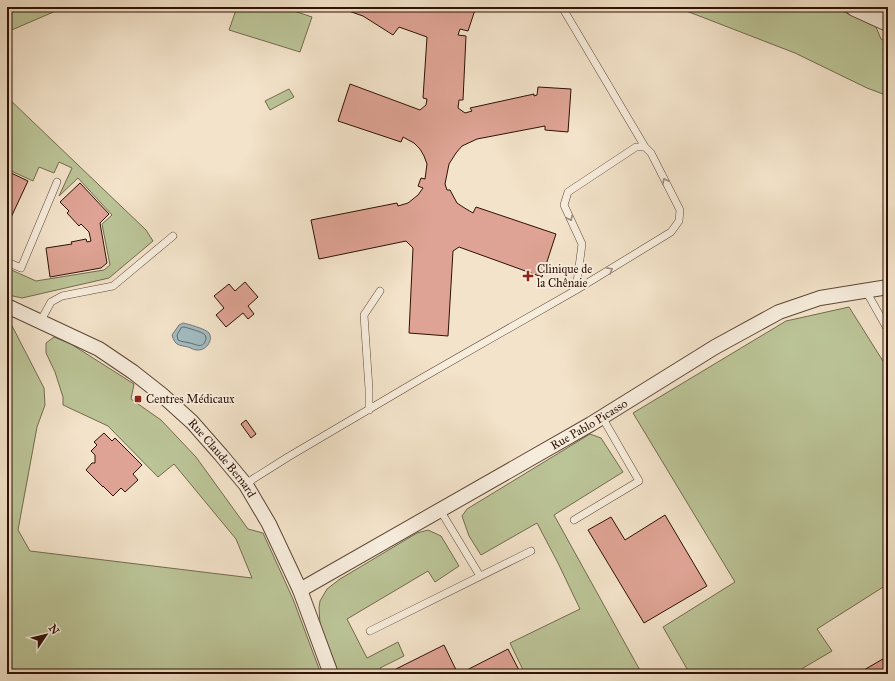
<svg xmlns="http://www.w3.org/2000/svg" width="895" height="681" viewBox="0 0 895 681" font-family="'IM FELL Great Primer',serif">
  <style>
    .green { fill: #bbc497; stroke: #746a4e }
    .water { fill: #a1bbc1; stroke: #737776 }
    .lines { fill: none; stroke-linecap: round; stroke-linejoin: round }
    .shore { stroke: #686664; stroke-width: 1 }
    .building { fill: #dea394; stroke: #2e1106 }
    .service-casing { stroke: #5f4637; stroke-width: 8 }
    .minor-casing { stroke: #5f4637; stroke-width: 16 }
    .tertiary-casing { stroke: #5f4637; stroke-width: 20 }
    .service { stroke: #f7eddd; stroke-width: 7 }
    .minor { stroke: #f7eddd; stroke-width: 14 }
    .tertiary { stroke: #f7eddd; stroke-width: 18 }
    .oneway { stroke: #9d8a7c }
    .poi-dot { fill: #8f2418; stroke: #f7eddd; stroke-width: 1.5 }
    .labels { text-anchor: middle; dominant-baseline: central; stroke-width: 4; stroke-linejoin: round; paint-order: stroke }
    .poi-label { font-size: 12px; fill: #2e1106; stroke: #f7eddd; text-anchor: start }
    .street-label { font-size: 12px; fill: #2e1106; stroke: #f7eddd }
  </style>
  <rect width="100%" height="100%" fill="#f3e3ca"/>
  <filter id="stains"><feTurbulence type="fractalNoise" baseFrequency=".005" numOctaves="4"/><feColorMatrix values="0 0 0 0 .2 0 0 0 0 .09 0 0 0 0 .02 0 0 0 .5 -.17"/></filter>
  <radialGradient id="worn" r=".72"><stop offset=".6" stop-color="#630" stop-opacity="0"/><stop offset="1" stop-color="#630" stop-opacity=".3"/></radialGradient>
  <path class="green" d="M7,7h58l-58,25z
    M237,7h45l30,10 -12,35 -71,-22z
    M676,7h158l42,20 5,12 7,3v54l-21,-8 -72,-35z
    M289,89l5,8 -24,13 -5,-9z
    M7,97l139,133 7,11 -44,37 -87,20 -9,-2 -6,-2v-26l29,13 68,-11 6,-5 -8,-41 10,-9 -34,-37 -19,18 13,-28 -13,-6 -5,11 -15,-6 -6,14 -26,-12z
    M849,307l39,62v215l-71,45 15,22 -39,23h-103l-27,-47 72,-45 -102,-169 153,-92z
    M7,318h1l36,70 1,17 -8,22 -19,103 12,21 222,27 -16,-39 -62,-75 -16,13 -50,-51 -45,-21v-8l-8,-25 -9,-19v-10l8,-6 17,7 63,40 -3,15 30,21 35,37 52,72 15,4 30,66 28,75h-314z
    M590,434l11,4 22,34 -69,43 88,159h-117l-15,-31 70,-34 -22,-46 -21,-40 -56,32 -12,-19 -7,-20 5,-7z
    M428,530l13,6 18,30 -24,16 -7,-11 -81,48 20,39 31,-16 6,14 -24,12 3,6h-44l-19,-50 -1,-16 1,-7 7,-12 13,-10 77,-46z"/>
  <path class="water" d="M183,323c5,1 23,6 26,10 5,8 -4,18 -12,17 -3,0 -6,-2 -9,-3 -9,-2 -13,-1 -16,-12l7,-10z"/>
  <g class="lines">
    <path class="shore" d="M184,327c4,1 19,5 21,8 1,1 1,3 1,4 -3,10 -8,6 -16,4 -4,-1 -8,-1 -12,-3l-1,-5 4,-7z"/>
  </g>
  <path class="building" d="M343,7h125l7,3 -7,21 -8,-2 -2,6 8,1 -3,64h-4l-1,8 7,5 7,-2 -2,-3 64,-14v2l3,-1 1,-8 33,2 -3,43 -23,-2v-4l-68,13 -15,7 -6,7 -7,11 -4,20 2,6h3l7,13 6,4 10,6 3,-6 80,27 -14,43 -83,-30 -6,4 -5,85 -39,-3 4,-85 -7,-7 -87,18 -8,-39 86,-17 1,3 10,-3 10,-8 5,-7 -5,-2 3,-8 4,1 2,-15 -3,-8 -4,-7 -6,-6 -11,-6 -2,5 -63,-21 12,-37 70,26 6,-5 1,-6 -4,-1 4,-61 -28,-10 -6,8 -30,-19 -20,-7z
    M7,171l21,10 -21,45z
    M80,183l29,31 -9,9 7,40 -6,5 -51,9 -4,-29 26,-4 -1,-2 15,-3 1,3 4,-1 -2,-9 -8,-8 -2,2 -12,-13 2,-2 -9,-9z
    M245,282l13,15 -10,9 6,8 -6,5 -5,-6 -17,14 -10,-12 8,-7 -10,-12 15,-12 6,7z
    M246,420l10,14 -5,4 -10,-14z
    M104,433l8,8 3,-3 27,27 -9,9 5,6 -13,12 -4,-4 -8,8 -10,-10v1l-17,-17 6,-7h3v-8l-4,-4 6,-6 -3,-3z
    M665,515l42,71 -63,37 -56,-93 23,-13 14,23z
    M444,645l14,29h-72z
    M508,649l13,25h-62z
    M888,656v18h-31z"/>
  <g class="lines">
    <defs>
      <path id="service" d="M562,7l83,140
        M7,262l14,6 36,-86
        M866,291l22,39
        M40,322l11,-20 11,-6 51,-10 60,-50
        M369,410v-21l-5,-74 16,-24
        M246,485l7,-6 35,-22 134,-79 154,-88 95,-58 8,-11 1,-11 -29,-57 -6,-6h-9l-68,45 -4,13 18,39 -6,46
        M440,510l40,66
        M574,520l65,-39 -37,-64
        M370,631l161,-80"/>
      <g id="minor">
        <path id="s1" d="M7,306l92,43 34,23 28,22 31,28 29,33 25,30 23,39 31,66 31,84"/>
        <path id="s2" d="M300,590l291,-166 124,-77 64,-35 41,-14 68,-11"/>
      </g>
      <path id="tertiary" d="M855,7l33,15"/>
    </defs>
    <use href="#service" class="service-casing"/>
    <use href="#minor" class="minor-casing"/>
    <use href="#tertiary" class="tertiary-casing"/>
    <use href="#service" class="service"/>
    <use href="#minor" class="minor"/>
    <use href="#tertiary" class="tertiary"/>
  </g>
  <defs><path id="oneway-chevron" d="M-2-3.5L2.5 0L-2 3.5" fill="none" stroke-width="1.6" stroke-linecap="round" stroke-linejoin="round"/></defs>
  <g class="oneway">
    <use href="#oneway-chevron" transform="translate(665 181) rotate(-117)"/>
    <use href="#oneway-chevron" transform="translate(570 218) rotate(65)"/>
    <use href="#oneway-chevron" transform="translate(610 270) rotate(-31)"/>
  </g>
  <g class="poi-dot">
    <path d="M526 270h4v4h4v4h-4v4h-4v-4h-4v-4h4z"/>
    <rect x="134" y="395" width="8" height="8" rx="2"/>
  </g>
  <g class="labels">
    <g class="poi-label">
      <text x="537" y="269">Clinique de<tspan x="537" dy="14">la Chênaie</tspan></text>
      <text x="146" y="399">Centres Médicaux</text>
    </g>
    <g class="street-label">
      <text stroke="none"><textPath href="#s2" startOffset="333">Rue Pablo Picasso</textPath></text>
      <text stroke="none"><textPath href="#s1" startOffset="267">Rue Claude Bernard</textPath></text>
    </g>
  </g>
  <rect width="895" height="681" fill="none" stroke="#f3e3ca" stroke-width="24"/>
  <rect x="8" y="8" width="879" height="665" fill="none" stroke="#2e1106" stroke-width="2"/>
  <rect x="12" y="12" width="871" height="657" fill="none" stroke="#2e1106"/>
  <g transform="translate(46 635) rotate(55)" stroke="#f7eddd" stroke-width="3" paint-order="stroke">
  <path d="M0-3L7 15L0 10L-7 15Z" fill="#2e1106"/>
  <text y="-6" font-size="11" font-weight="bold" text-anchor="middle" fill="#2e1106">N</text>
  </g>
  <rect width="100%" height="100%" filter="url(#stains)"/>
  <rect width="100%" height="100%" fill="url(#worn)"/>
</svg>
